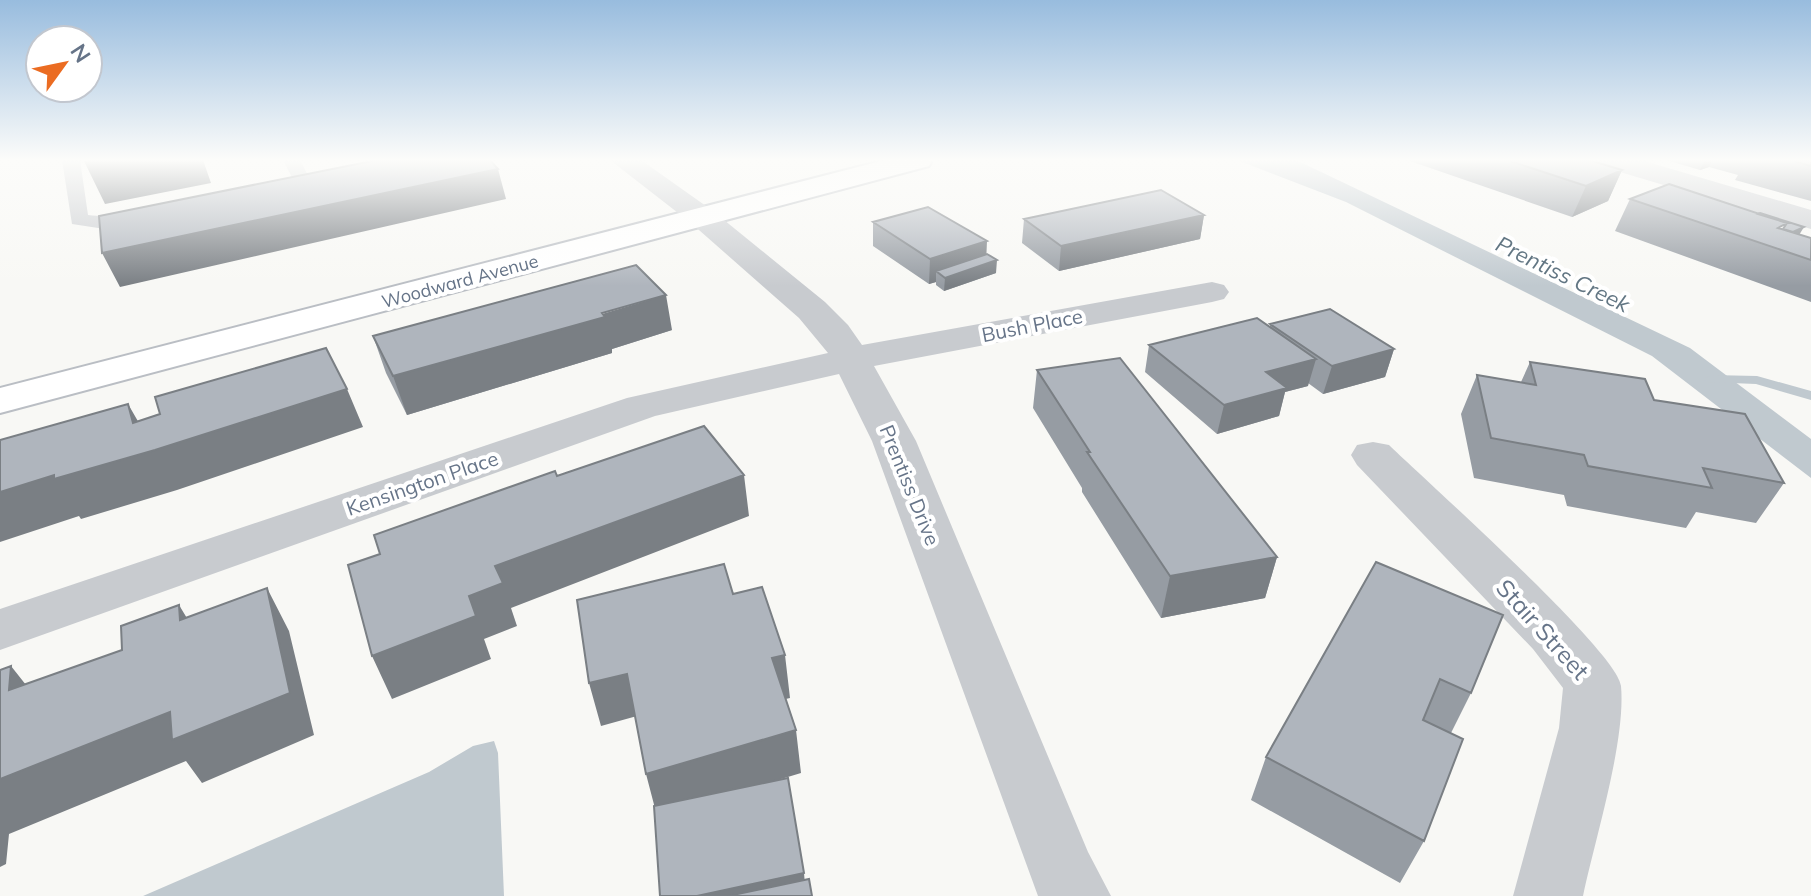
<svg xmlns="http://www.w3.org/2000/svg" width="1811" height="896" viewBox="0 0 1811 896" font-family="Mulish,sans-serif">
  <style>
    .water { fill: #c0c9cf }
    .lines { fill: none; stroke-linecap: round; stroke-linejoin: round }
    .stream { fill: #c0c9cf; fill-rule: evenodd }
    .secondary-casing { stroke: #babec4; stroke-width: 4 }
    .lane { fill: #c8cbcf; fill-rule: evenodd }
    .street { fill: #c8cbcf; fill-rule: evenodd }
    .secondary { fill: #fff; fill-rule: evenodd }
    .wall { fill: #969ca3 }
    .shaded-wall { fill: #7a7f84 }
    .building { fill: #afb5bd; stroke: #7a7f84; stroke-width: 2 }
    .labels { text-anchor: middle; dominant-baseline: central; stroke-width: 8; stroke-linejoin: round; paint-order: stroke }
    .far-street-label { font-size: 18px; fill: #667488; stroke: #fff }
    .street-label { font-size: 20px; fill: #667488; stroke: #fff }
    .water-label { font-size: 22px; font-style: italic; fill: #627683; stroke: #fff }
    .near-street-label { font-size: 24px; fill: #667488; stroke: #fff }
  </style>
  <rect width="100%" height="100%" fill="#f8f8f5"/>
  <path class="water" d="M1237,160h59l394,188 121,91v39l-159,-122 -306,-154z
    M494,741l4,12 6,143h-361l286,-124 44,-26z"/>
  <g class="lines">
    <path class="stream" d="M1711,375l46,1 54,15v9l-55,-16 -50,-2 -2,-3z"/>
    <defs>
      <path id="secondary" d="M885,160h47l-3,6 -929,247v-25z"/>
    </defs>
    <use href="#secondary" class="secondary-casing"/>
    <path class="lane" d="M62,160h18l8,55c17,2 39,-1 54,3l3,4 -3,4 -24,5 -46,-7z
      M283,160h17l14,27 -3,4h-12z"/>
    <path class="street" d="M610,160h31l72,51 112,91 23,23 14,20 350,-63 12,3 5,7 -5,7 -12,3 -338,64 42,75 172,411 23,44h-73l-166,-455 -33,-67 -184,42 -655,234v-41l627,-211 201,-45 -29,-35 -108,-95z
      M1597,160h44l170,50v19l-211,-63z
      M1373,442l16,3c36,35 229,207 232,241 5,55 -26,153 -38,210h-70l46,-168 4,-40 -30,-39 -176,-184 -6,-10 6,-10z"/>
    <use href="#secondary" class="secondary"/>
  </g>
  <path class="wall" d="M1407,160h182l33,10 -14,31 -36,16z
    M1666,160h145v41l-76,-21 3,-5 -29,-8 -9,3z
    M1630,199l169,36 12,3v64l-196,-71z
    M1204,215l-4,24 -141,32 -37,-28 2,-24z
    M873,222l113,33 10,18 -52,18 -8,-6v-3l-7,2 -56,-38z
    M1270,324l124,25 -9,28 -62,17 -15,-11v3l-23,6 -6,24 -62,18 -72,-62 4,-27 121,-18z
    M672,330l-60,19v4l-205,62 -21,-42 -13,-37z
    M1530,362l124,38 130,83 -28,40 -60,-11 -10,16 -119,-22 -3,-11 -90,-17 -13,-64 16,-39 44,7z
    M1037,370l240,187 -12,41 -104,20 -79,-126v-4l-49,-80z
    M1376,562l95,131 -20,40 -27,108 -24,42 -149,-83 15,-43z"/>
  <path class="shaded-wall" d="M88,160h115l8,23 -106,21 -21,-43z
    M1705,160h7l-3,7 -9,3z
    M498,169l8,30 -386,88 -18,-34z
    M1622,170l-14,31 -36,16 14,-31z
    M1204,215l-4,24 -141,32 2,-25z
    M1804,227l-8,13 -10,-5z
    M987,241l-1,23 11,-4 -1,13 -52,18 1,-13 -9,-7v11l-7,2 1,-25z
    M666,295l6,35 -60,19v4l-205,62 -14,-39z
    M1394,349l-9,28 -62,17 9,-28z
    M1316,359l-8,27 -23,6 -6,24 -62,18 7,-29 42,-33z
    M347,389l16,38 -186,63 -96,29 -2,-3 -79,26v-50l54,-17 79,-52 -5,-19 22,38z
    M744,475l5,41 -238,92 6,18 -33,13 7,20 -99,40 -20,-43 97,-60 26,-30z
    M1277,557l-12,41 -104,20 9,-42z
    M267,588l22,43 25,104 -112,48 -16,-22 -177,73 -3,30 -6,3v-88z
    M179,605l26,43 -25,-28z
    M785,655l5,43 -13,3 -5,-43z
    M11,666l34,43 -36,-19z
    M627,674l10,42 -36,10 -12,-43z
    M796,730l5,43 -144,43 -11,-42z
    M804,873l2,23h-109z"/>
  <path class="building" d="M377,160h113l8,9 -396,84 -3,-37z
    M1507,160h82l33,10 -36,16z
    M1791,160h20v6z
    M1669,184l118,39 -9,5 33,10v22l-181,-61z
    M1161,190l43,25 -143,31 -37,-27z
    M928,207l59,34 -57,18 -57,-37z
    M1760,213l44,14 -11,5 -10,-3 4,-6 -29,-9z
    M987,254l10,6 -52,18 -9,-7z
    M636,265l30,30 -64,18 3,4 -212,59 -20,-40z
    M1330,309l64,40 -62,17 -62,-42z
    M1257,318l59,41 -50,13 21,16 -63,17 -75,-60z
    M326,348l21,41 -192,61 -101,29v-4l-54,17v-52l128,-36 5,19 27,-9 -5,-17z
    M1120,358l157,199 -107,19 -83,-124h3l-53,-82z
    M1530,362l115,17 9,21 91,14 39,69 -81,-15 9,20 -124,-22 -4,-11 -93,-17 -14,-63 59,10z
    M704,426l40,49 -249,91 8,17 -34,13 7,20 -104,40 -24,-91 32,-11 -6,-19 181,-64 2,5z
    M1376,562l127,53 -32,78 -31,-14 -17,41 40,19 -39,102 -158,-84z
    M724,564l9,30 29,-7 23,68 -13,3 24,72 -150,44 -19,-100 -38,9 -12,-83z
    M267,588l23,105 -118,47 -2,-28 -170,67v-109l11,-4 -2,24 113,-40 -1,-24 58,-21 1,15z
    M788,778l16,95 -107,23h-37l-6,-90z
    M809,879l3,17h-84z"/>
  <linearGradient id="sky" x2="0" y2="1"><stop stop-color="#98bcde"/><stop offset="0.56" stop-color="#fcfcfa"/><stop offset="1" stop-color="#fcfcfa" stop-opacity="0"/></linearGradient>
  <rect width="1811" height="286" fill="url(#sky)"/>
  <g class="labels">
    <g class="far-street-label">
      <text transform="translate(460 281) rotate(-15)">Woodward Avenue</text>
    </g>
    <g class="street-label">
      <text transform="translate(1032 325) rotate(-11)">Bush Place</text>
      <text transform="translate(422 483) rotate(-19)">Kensington Place</text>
      <text transform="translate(910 485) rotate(68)">Prentiss Drive</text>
    </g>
    <g class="water-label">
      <text transform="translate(1563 274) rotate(26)">Prentiss Creek</text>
    </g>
    <g class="near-street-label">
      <text transform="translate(1543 629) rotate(48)">Stair Street</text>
    </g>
  </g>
  <g transform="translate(64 64) rotate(57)"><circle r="38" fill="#ffffff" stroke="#c2c7cf" stroke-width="2"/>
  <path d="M0-6L14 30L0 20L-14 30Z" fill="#eb6c22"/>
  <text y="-12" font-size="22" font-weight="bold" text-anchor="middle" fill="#667488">N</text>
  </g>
</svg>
